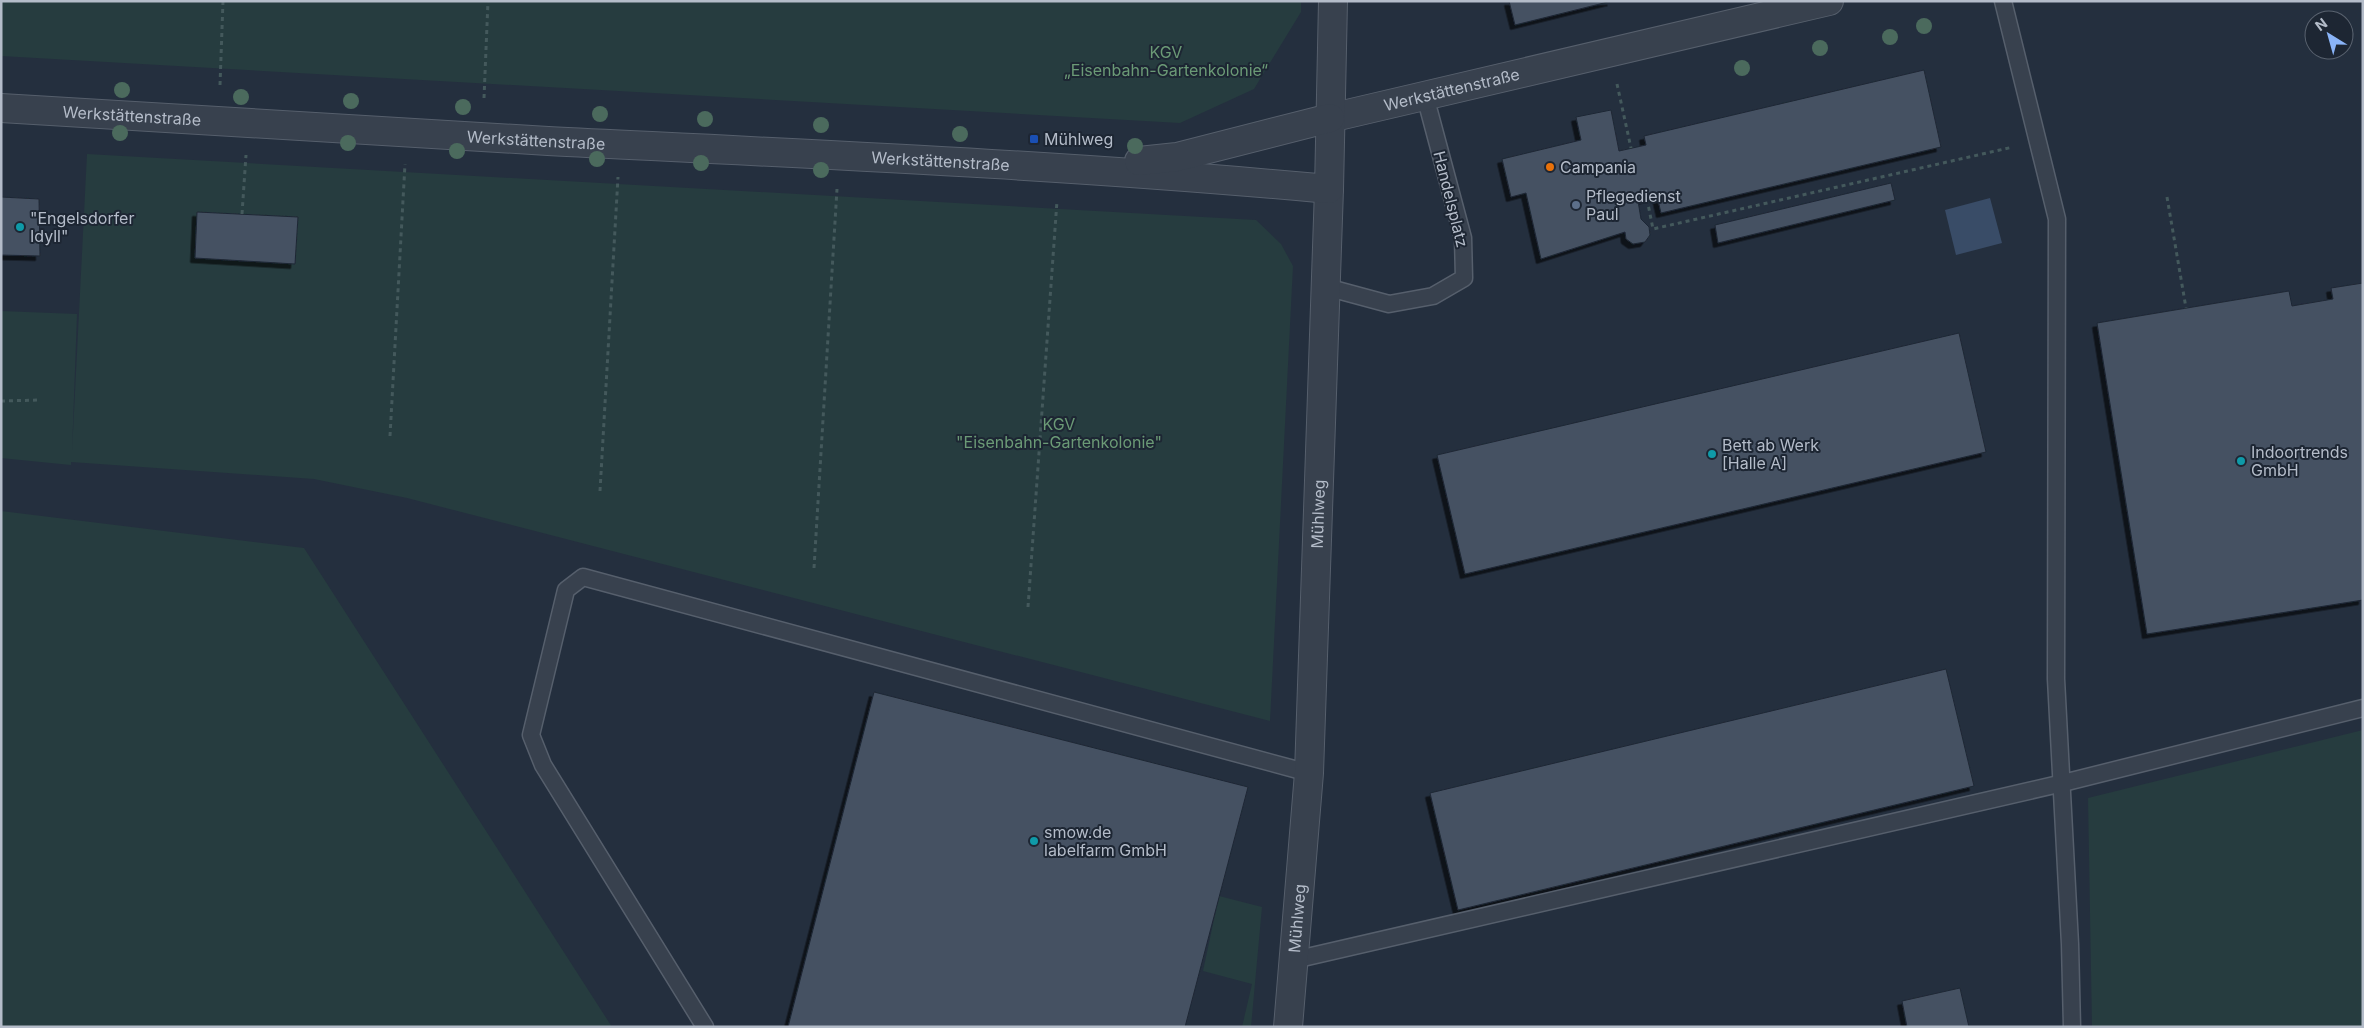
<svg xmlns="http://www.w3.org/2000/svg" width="2364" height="1028" viewBox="0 0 2364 1028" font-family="Inter,sans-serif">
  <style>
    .green { fill: #263c3f }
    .water { fill: #394c67 }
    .building { fill: #455162; stroke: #1f2835; filter: url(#shadow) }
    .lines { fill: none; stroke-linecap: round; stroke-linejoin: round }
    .service-casing { stroke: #565f6c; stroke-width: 19 }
    .minor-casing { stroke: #565f6c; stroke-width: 30 }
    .tertiary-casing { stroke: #565f6c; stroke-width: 30 }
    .path { stroke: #44595c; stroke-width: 3; stroke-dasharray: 4 4; stroke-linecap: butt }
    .service { stroke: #38414e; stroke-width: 16 }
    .minor { stroke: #38414e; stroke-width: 28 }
    .tertiary { stroke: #38414e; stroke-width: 28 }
    .tree { fill: #4b6a5d }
    .transit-dot { fill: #1a4fb4; stroke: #1d2633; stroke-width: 2 }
    .food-dot { fill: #e8710a; stroke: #1d2633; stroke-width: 2 }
    .service-dot { fill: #5c6f8a; stroke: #1d2633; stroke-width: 2 }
    .culture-dot { fill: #0f9aa8; stroke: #1d2633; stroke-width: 2 }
    .labels { text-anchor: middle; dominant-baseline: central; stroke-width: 4; stroke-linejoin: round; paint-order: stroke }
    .park-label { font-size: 16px; fill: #6b9a76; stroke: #1d2633 }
    .street-label { font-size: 16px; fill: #b4bcc9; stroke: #1d2633 }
    .poi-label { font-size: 16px; fill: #b4bcc9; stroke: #1d2633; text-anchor: start }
  </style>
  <defs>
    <filter id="shadow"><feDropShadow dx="-4.5" dy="4.5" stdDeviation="0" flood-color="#0009"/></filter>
  </defs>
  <rect width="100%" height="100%" fill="#242f3e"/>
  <path class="green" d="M1,1h1300v11l-47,77 -74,34 -1179,-67z
    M87,154l1169,66 25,24 12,22 -23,455 -863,-223 -93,-19 -243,-17v3l-70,-7v-147l76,3 -5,138z
    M1,511l303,37 308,479h-611z
    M2363,730v297h-271l-4,-229z
    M1219,896l43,11 -11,120h-9l10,-43 -49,-13z"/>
  <path class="water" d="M1990,198l12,45 -46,12 -11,-45z"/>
  <path class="building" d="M1509,1h103l-97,24z
    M1924,70l17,77 -280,66 -4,-17 -19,5 3,18 8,8 1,8 -5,7 -12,2 -7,-5 -1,-7 -84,27 -15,-66 -15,4 -9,-38 79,-19 -5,-23 35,-7 8,41 27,-6 -2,-9z
    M1891,183l4,17 -177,43 -3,-18z
    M1,197l38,2 1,57 -39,-1z
    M197,212l101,5 -3,47 -100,-6z
    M2363,283v317l-216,34 -50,-311 192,-32 3,15 41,-7 -2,-11z
    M1959,333l27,119 -521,122 -28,-119z
    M1946,669l28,117 -516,124 -28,-117z
    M874,692l374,95 -63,240h-397z
    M1960,988l9,39h-62l-5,-26z"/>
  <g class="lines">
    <defs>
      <path id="service" d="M2003,1l54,218 -1,460 14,265 2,83
        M1326,287l63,17 44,-8 31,-18 -1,-40 -38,-142
        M1294,960l769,-177 300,-75
        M705,1027l-162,-262 -12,-30 35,-145 17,-13 726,196"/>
      <g id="minor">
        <path id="s1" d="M1330,118l499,-117"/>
        <path id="s2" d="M1288,1027l21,-254 20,-584"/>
      </g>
      <g id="tertiary">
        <path id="s3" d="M1,108c183,10 365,23 547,33 261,13 522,24 781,48l4,-188"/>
        <path d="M1139,161l38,-4 153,-39"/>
      </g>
    </defs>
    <use href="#service" class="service-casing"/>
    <use href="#minor" class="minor-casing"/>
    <use href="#tertiary" class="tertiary-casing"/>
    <path class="path" d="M1617,84l14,64
      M220,85l3,-84
      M484,98l4,-97
      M2167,197l19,111
      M1647,199l6,30 360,-82
      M242,214l4,-59
      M1,401l40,-1
      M390,436l15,-272
      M600,491l18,-314
      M814,568l23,-379
      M1028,607l29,-406"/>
    <use href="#service" class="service"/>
    <use href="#minor" class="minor"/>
    <use href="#tertiary" class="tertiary"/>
  </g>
  <g class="tree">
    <circle cx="1924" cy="26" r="8"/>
    <circle cx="1890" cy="37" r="8"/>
    <circle cx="1820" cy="48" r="8"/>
    <circle cx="1742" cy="68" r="8"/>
    <circle cx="122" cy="90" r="8"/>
    <circle cx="241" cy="97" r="8"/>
    <circle cx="351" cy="101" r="8"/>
    <circle cx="463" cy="107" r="8"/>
    <circle cx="600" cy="114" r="8"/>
    <circle cx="705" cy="119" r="8"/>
    <circle cx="821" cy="125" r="8"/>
    <circle cx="120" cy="133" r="8"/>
    <circle cx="960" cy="134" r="8"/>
    <circle cx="348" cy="143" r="8"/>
    <circle cx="1135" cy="146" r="8"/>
    <circle cx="457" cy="151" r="8"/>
    <circle cx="597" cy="159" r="8"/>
    <circle cx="701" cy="163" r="8"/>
    <circle cx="821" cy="170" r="8"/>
  </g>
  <rect class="transit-dot" x="1029" y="134" width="10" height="10" rx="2.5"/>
  <circle class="food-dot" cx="1550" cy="167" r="5"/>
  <circle class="service-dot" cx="1576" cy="205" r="5"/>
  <g class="culture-dot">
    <circle cx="20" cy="227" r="5"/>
    <circle cx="1712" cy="454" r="5"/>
    <circle cx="2241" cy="461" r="5"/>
    <circle cx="1034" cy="841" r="5"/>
  </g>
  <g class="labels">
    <g class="park-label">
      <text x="1166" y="52">KGV<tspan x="1166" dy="18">„Eisenbahn-Gartenkolonie“</tspan></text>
      <text x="1059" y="424">KGV<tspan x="1059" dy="18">"Eisenbahn-Gartenkolonie"</tspan></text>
    </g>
    <g class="street-label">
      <text stroke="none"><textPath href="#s1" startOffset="125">Werkstättenstraße</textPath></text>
      <text stroke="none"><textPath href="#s3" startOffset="131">Werkstättenstraße</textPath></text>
      <text stroke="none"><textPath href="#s3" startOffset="536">Werkstättenstraße</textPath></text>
      <text stroke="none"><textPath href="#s3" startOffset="941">Werkstättenstraße</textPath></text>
      <text transform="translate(1451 199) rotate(76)">Handelsplatz</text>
      <text stroke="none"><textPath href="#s2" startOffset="514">Mühlweg</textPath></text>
      <text stroke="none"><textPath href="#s2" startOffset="109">Mühlweg</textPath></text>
    </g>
    <g class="poi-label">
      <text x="1044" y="139">Mühlweg</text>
      <text x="1560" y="167">Campania</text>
      <text x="1586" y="196">Pflegedienst<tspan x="1586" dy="18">Paul</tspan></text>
      <text x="30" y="218">"Engelsdorfer<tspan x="30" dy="18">Idyll"</tspan></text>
      <text x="1722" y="445">Bett ab Werk<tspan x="1722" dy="18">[Halle A]</tspan></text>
      <text x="2251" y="452">Indoortrends<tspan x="2251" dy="18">GmbH</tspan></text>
      <text x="1044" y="832">smow.de<tspan x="1044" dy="18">labelfarm GmbH</tspan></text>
    </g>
  </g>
  <rect width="2364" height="1028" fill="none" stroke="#b4bcc9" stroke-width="5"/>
  <g transform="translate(2329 35) rotate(323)"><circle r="24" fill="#1d2633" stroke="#59626f"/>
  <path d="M0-4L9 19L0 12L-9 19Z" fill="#8ab4f8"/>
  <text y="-8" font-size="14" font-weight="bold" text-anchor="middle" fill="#b4bcc9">N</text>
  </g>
</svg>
